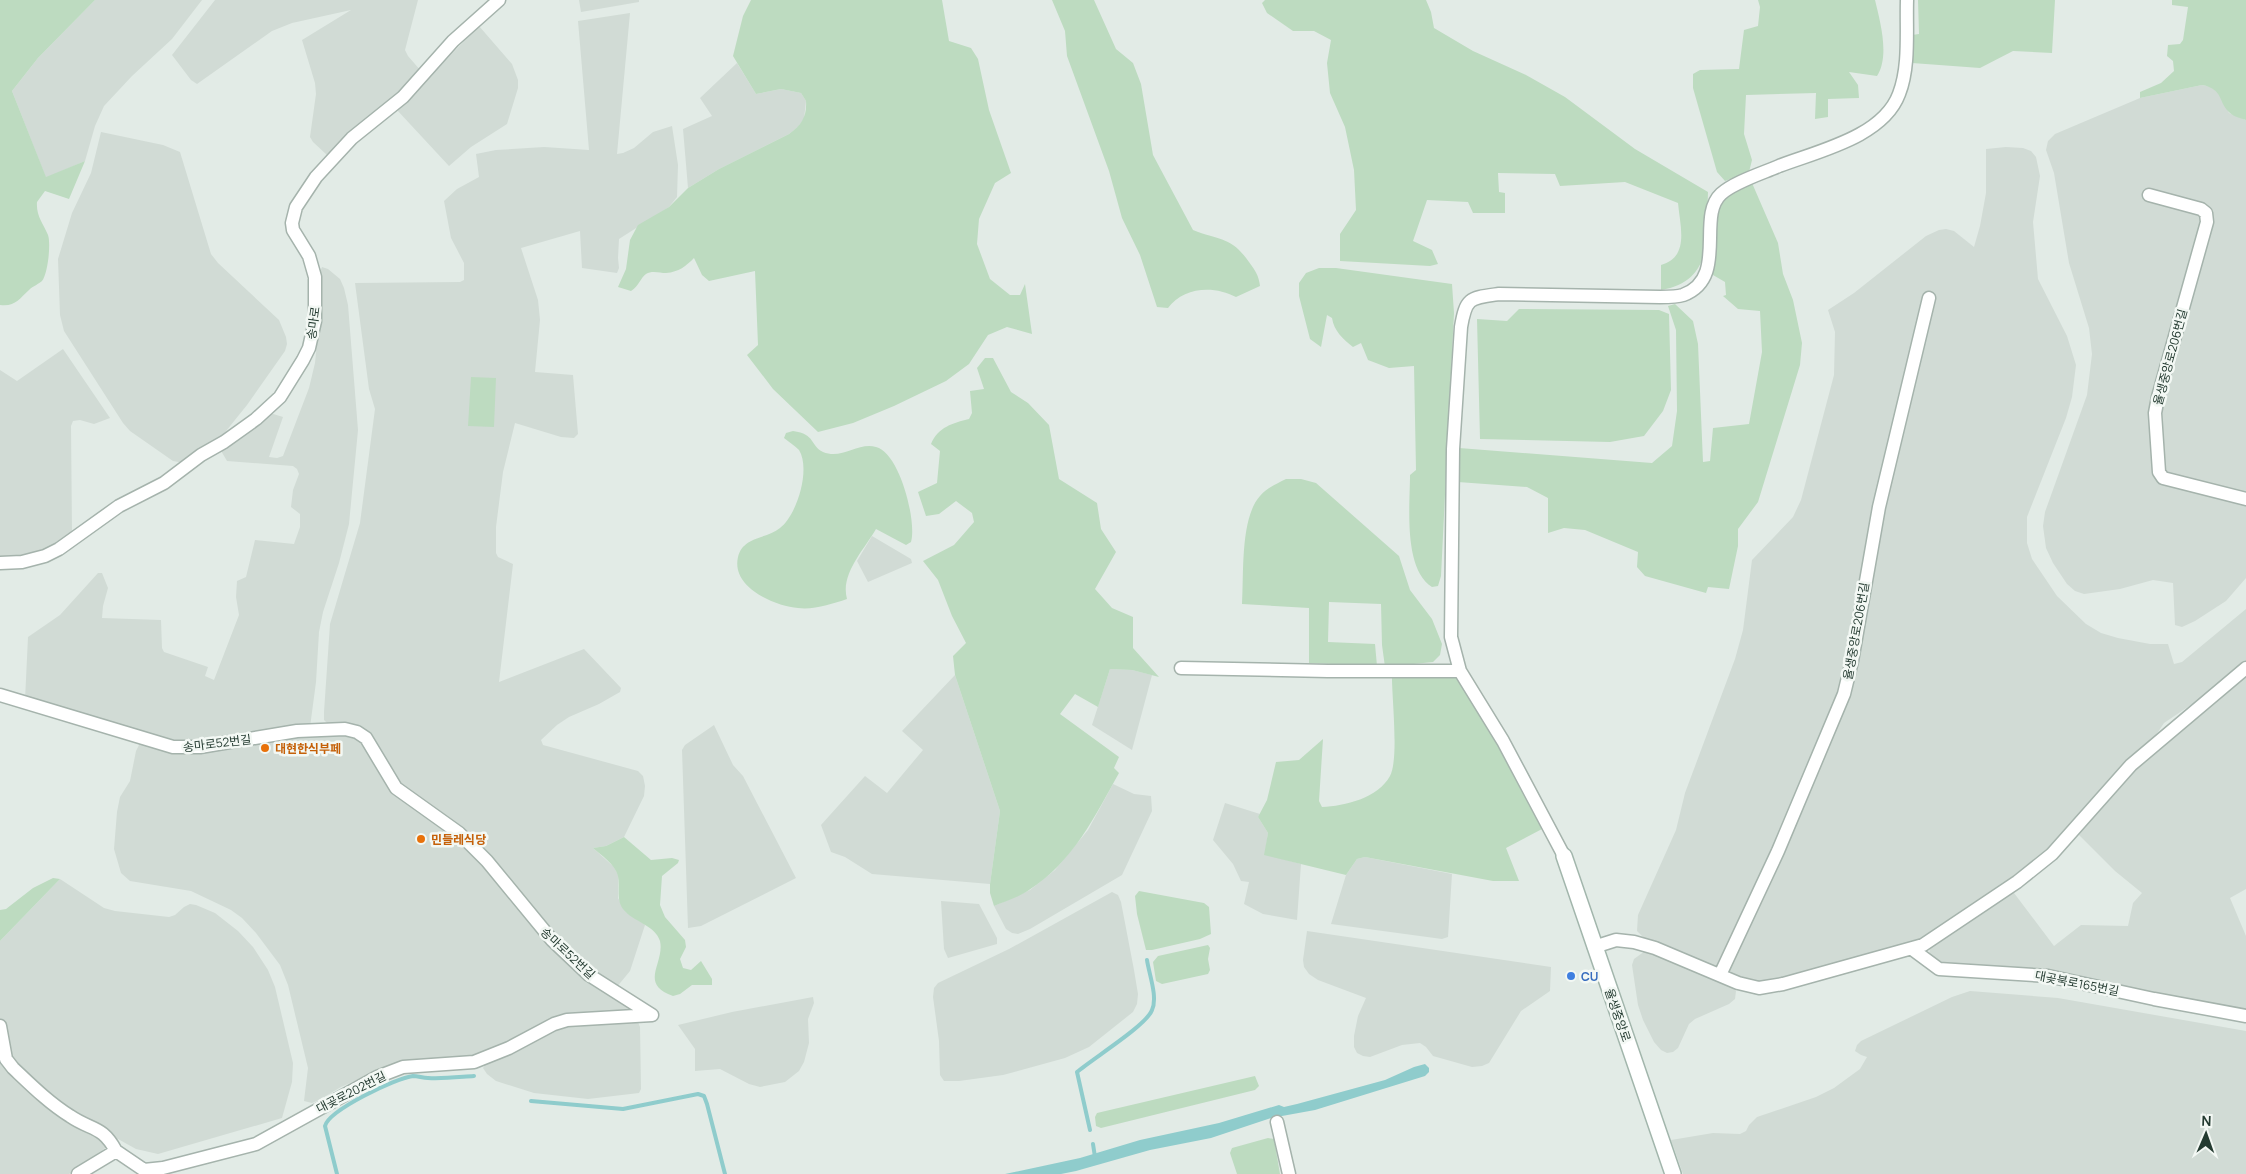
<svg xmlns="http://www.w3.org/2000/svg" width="2246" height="1174" viewBox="0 0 2246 1174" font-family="Manrope,'Noto Sans KR',sans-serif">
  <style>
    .built { fill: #d1dbd5 }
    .green { fill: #bddbc0 }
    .water { fill: #8fcccc }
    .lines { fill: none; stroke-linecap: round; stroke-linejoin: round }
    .stream { stroke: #8fcccc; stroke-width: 4 }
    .street-casing { stroke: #a5b3ac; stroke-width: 15 }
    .secondary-casing { stroke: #a2b6ac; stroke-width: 18 }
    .street { stroke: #fff; stroke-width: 12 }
    .secondary { stroke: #fff; stroke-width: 15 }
    .food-dot { fill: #e8710a; stroke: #f3f8f4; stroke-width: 2 }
    .shop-dot { fill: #3f7fe0; stroke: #f3f8f4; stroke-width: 2 }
    .labels { text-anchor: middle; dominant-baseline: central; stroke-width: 5; stroke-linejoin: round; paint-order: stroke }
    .street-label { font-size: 12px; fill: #243b31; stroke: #f3f8f4 }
    .food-label { font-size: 12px; font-weight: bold; fill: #c56008; stroke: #f3f8f4; text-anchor: start }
    .shop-label { font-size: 12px; font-weight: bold; fill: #366cbe; stroke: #f3f8f4; text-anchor: start }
  </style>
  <rect width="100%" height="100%" fill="#e2ebe6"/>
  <path class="built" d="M95,0h107l-30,39 -40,37 -28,30 -9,20 -10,35 -39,17 -34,-87 26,-33z
    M215,0h203l-13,50 3,6 13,15 -22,23 -69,60 -3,1 -14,-13 -3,-5 6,-43 -1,-11 -13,-43 49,-30 -59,13 -20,8 -75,53 -6,-4 -19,-25z
    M579,0h60v2l-58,10z
    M630,13l-13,141 6,-1 11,-5 19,-16 19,-6 6,39 -1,32 -8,10 -50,32 -1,19 1,10 -2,5 -35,-5 -2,-37 -59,17 17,52 2,20 -5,52 38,3 5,59 -4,4 -13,-1 -46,-14 -12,49 -7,55v26l2,4 15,7 -14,118 85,-33 37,39 -1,4 -21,12 -30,13 -12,8 -16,15 2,5 95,26 5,5 2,10 -1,10 -20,41 -18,9 -13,2 21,19 4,8v23l8,14 19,13 -15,46 -14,17 -21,-14 -44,-40 -30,-36 -122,-115 -26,-42 -45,-17 -4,-4v-8l6,-88 30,-101 15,-114 -6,-20 -14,-106 105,-1 4,-2v-17l-13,-25 -7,-37 13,-12 22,-12 -3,-23 20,-4 48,-3 45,3 -11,-129z
    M479,26l33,38 6,16v8l-11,36 -36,23 -22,19 -52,-56z
    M737,63l19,31 25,-5 20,4 5,8 -2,18 -6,8 -9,7 -70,35 -31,19 -5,-59 29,-13 -12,-18z
    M2202,85l9,2 8,6 10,20 17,7v458l-20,23 -31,20 -13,6 -7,-2 -2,-42 -20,-3 -33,9 -36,5 -9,-3 -8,-7 -14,-21 -7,-15 -3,-22 2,-14 42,-117 5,-41 -3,-26 -20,-65 -15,-90 -8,-23 2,-9 7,-7 85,-36z
    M101,132l62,13 17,7 31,102 7,9 61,57 7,17 1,7 -2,7 -38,54 -29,36 -34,22 -11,-2 -43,-30 -7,-8 -59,-92 -4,-16 -2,-56 14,-46 19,-40z
    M2006,147l17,1 8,3 5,6 4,19 -7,46 5,57 29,57 9,29 -4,32 -6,21 -39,99v26l5,16 25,37 29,28 15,9 17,5 32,6h18l6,20 8,-2 64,-53v54l-42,33 -40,27 -10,15 -117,123 -105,74 -17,8 -132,36 -22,3 -22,-5 -29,-13 -65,-25 -8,-8 1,-16 38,-85 9,-37 50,-134 8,-29 9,-70 41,-43 8,-17 33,-125 1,-43 -7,-22 26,-17 72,-57 13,-6 7,-1 8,2 20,16 6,-21 6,-33v-44z
    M322,267l6,2 12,10 4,9 4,17 10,125 -9,94 -10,39 -16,49 -4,20 -3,50 -6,45 -130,17 -155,-44 3,-63 32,-22 38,-42h4l6,15 -5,18 -1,12 59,2 1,28 2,4 44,15 -3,9 9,4 25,-65 -3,-18 1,-16 9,-4 9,-37 39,4 6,-17v-13l-9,-7 2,-17 6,-16 -2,-5 -4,-3 -66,-5 -7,-12 50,-36 13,4 -14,40 8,1 6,-2 26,-68 6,-25 6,-59 -1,-32z
    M63,349l47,69 -16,6 -14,-4 -7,1 -2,5 1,107 -21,15 -31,9h-20v-187l17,11z
    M872,536l39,23 1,4 -44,19 -11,-21z
    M1110,669l22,1 20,5 -20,75 -40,-25z
    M955,675l45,136 -10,73 -118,-10 -27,-17 -14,-5 -10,-27 44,-49 22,17 36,-43 -21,-19z
    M2246,675v214l-16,9 16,38v76l-303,-46 -14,-10 1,-9 81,-58 43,57 27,-21 47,1 5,-23 9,-10 -27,-22 -37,-37 46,-54z
    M714,725l19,40 10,11 53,102 -95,48 -13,2 -6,-178 3,-5z
    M347,735l14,6 31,50 9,9 42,26 188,183 -1,2 -64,3 -83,41 -77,6 -18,5 -47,21 -20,12 -9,4 -8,-2 4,-33 -20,-83 -8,-20 -24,-32 -14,-15 -11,-8 -40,-19 -61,-10 -9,-8 -7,-24 3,-37 3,-15 10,-16 6,-30 4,-8z
    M1113,784l21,10 17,2 1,15 -30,64 -92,54 -12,5 -6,-1 -6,-4 -12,-23 36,-16 25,-20 33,-40z
    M1225,803l35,11 -2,3 10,16 -3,21 36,10 -4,56 -34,-6 -19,-10 5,-22 -8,-1 -8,-17 -20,-24z
    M1365,857l87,17 -4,63 -6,2 -111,-15 15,-49 11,-16z
    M60,879l44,29 11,3 54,6 6,-2 9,-8 6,-3 6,1 19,8 23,18 15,16 15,23 7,17 18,76 -1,19 -10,36 -124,36 -22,-5 -18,-10 -49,35h-69v-233z
    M1112,892l6,3 3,7 13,68 4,24 -1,10 -4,8 -44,35 -24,11 -62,17 -44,6h-15l-4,-6 -1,-34 -6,-44 1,-9 4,-5 71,-34z
    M941,901l38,3 18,34v6l-49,14 -4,-9z
    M1307,931l244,36 -1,24 -29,20 -32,52 -7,3 -10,1 -39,-11 -7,-9 -6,-4 -18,2 -32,12 -7,-1 -6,-3 -3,-6v-11l4,-20 8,-18 -48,-18 -9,-6 -5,-7 -1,-7z
    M1645,951l85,35 6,5 -1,8 -6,5 -34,15 -6,5 -11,24 -5,4 -6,1 -6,-3 -7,-8 -11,-22 -5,-15 -6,-40 2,-6z
    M1970,991l88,7 188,33v143h-563l-12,-34 42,-7 27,1 6,-3 3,-6 8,-8 59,-20 18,-9 26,-19 7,-12 -6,-2 -6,-4 2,-6 4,-4 91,-44z
    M813,997l1,6 -6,16 1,24 -5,19 -5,9 -14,11 -25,5 -11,-3 -29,-15 -25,2v-22l-17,-24 54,-13z
    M634,1020l4,2 2,5 1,62 -2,4 -51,6 -54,-6 -38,-12 -9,-7 -4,-6 4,-6 73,-35z"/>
  <path class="green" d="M0,0h95l-57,58 -26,33 34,86 39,-16 -16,38 -24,-8 -8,11c-1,14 6,21 11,33 3,8 0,39 -6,46 -3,3 -9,5 -13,9 -10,9 -14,17 -29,15z
    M751,0h191l7,41 22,7 7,11 11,51 22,63 -16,10 -16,36 -2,25 13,35 20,16h10l5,-11 7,50 -25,-7 -19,8 -19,29 -23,17 -52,25 -41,17 -35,9 -45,-43 -26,-34 11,-10 -3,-74 -46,10 -7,-6 -8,-17c-8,8 -15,14 -28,15 -6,0 -14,-3 -20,1 -5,3 -7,12 -15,17l-13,-4 8,-18 4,-29 8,-15 31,-18 19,-19 31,-19 70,-35c13,-9 18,-18 17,-33l-5,-8 -20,-4 -25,5 -23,-38 10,-40z
    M1052,0h42l22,49 17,14 8,21 12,71 40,75c27,11 38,6 56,32 6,8 10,14 11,24l-24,11c-22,-12 -53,-10 -68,11l-11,-1 -17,-52 -18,-37 -13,-47 -42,-115 -2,-25z
    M1265,0h161l5,12 3,16 39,23 53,24 39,22 70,52 73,43c-2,43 7,89 -47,98v-25c29,-8 19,-39 17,-62l-53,-21 -65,4 -5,-12 -57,-1 1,19 6,1v20h-32l-5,-11 -41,-2 -14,41 19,9 6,14 -8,2 -90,-5v-27l16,-24 -2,-40 -9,-43 -15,-34 -3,-30 4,-23 -17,-9h-21l-26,-18 -5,-10z
    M1758,0h117c5,21 15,56 2,76l-28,-4 9,13 1,13 -31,1v18l-13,2 1,-26 -70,2 -2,39 8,26 -3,12 -24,9 -8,-9 -24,-84v-14l7,-4 39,-1 5,-39 14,-4 2,-19z
    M1918,0h137l-3,53 -39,-2 -33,17 -68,-5v-28l7,-1z
    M2172,0h74v120c-5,-2 -12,-3 -16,-7 -12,-10 -6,-24 -28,-28l-62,13v-6l21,-9 13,-12 -1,-10 -6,-5 1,-11 12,-1 3,-4 5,-33 -16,-2z
    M1752,183l26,60 5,31 10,26 9,43 -2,22 -42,137 -20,27v17l-9,43 -21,-2 -2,6 -61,-17 -8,-9 1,-15 -53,-22 -21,-2 -16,5v-35l-21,-11 -69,-5 1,-34 193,15 20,-17 5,-35 -1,-81 -8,-24 7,-2 18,17 5,23 5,118 7,-1 3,-33 36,-4 13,-72 -2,-41 -22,-2 -15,-13 3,-1 -1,-13 -12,-7 3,-56 6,-22z
    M1319,268h17l116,16 2,29 -13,263 -3,10 -6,1c-29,-18 -22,-82 -22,-112l6,-5 -2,-104 -25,2 -21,-8 -7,-17 -8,4c-10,-8 -19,-16 -21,-29l-5,-3 -6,32 -11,-8 -11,-43v-13l7,-10z
    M1519,309l140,1 10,4 2,76 -8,21 -19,25 -34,6 -130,-3 -3,-120 30,2z
    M985,358h8l18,34 17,11 21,22 10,54 38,24 4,26 15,23 -21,37 17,19 21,9v31l26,29 -27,-7 -22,-1 -12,38 -23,-13 -15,20 59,43 -5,11 5,5c-24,43 -46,89 -90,117 -10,7 -23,11 -35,16l-4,-13v-9l10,-73 -45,-136 -2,-19 13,-13 -14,-27 -14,-36 -15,-19 31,-16 20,-23 -2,-9 -16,-12 -17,13 -13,2 -8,-24 19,-9 3,-32 -9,-7c7,-17 22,-21 38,-25l3,-6 -2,-22 14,-2 -7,-21z
    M471,377l25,1 -2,49 -26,-1z
    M793,431c23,3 17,15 30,21 19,8 35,-10 53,-5 24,6 41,75 35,95l-5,3 -30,-16c-12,21 -36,45 -29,70 -15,5 -33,11 -49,9 -24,-2 -67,-21 -60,-51 5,-21 29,-18 42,-29 17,-13 31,-59 19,-78 -4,-4 -10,-8 -15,-12l2,-5z
    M1286,479h15l15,4 83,73 11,34 22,29 10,25 -2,11 -7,7 -48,5 -3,-22 -1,-41 -52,-2 -1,40 47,2 2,22 -68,-3v-55l-67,-4c2,-29 -2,-86 18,-108 7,-8 16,-12 26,-17z
    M1446,674l13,5 12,17 71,133 -36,19 13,33h-26l-128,-24 -8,2 -11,16 -82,-20 4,-22 -10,-16 9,-17 9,-38 23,-2 24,-21 -4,62 3,6c23,-1 56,-9 68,-31 9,-17 2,-77 2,-98z
    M624,837l27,23 21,-2 7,2 -1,3 -16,13 -2,29 5,12 20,23 1,7 -6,12 3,9 8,2 10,-9 11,18v6h-20l-12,9 -7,2c-35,-12 -8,-33 -13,-55 -5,-16 -27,-19 -37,-32 -7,-10 -3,-21 -5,-33 -3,-12 -17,-21 -25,-28l13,-2z
    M53,878l7,1 -60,62v-31l6,-1 27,-21z
    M1139,891l65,12 5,4 2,27 -11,5 -48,11h-6l-9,-36 -2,-18z
    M1208,945l2,3 -2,11 2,11 -2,4 -46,10 -6,-3 -3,-19 5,-6z
    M1255,1076l4,10 -4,4 -154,38 -5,-2 -1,-9 2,-4z
    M1268,1138l6,1 6,35h-43l-7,-21 2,-5z"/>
  <path class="water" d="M1425,1064l4,4v4l-4,4 -110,34 -44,8 -60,20 -61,12 -74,21 -15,3h-56l75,-16 60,-18 79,-17 60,-18 5,2 13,-3 88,-24 29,-13z"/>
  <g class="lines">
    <path class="stream" d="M531,1101l92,8 75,-15 6,2 3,8 18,70
      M1090,1130l-13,-58c15,-13 70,-47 75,-62 6,-13 -3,-36 -5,-50
      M1093,1144l2,13
      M337,1174l-12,-48c4,-16 71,-48 88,-50 5,0 10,2 15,2 15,1 31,-1 46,-2"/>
    <defs>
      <path id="street" d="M2149,195l52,14 5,4 1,9 -49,175 -3,16 4,59 4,6 83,21
        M0,563l22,-1 23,-6 14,-7 60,-43 45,-23 37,-28 23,-13 32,-23 24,-22 23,-37 6,-12 6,-27v-44l-6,-21 -16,-26 -1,-7 4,-16 20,-30 36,-39 51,-41 50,-56 46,-41
        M1181,668l147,3h132
        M0,695l173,52h27l97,-16 48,-2 12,3 9,6 30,50 63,45 28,28 65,79 37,35 63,40
        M1564,856l-61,-115 -43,-70 -9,-34 2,-188 8,-122c5,-30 9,-29 38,-33l161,3c7,0 17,0 23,-2 46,-17 13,-78 38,-101 13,-12 42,-21 58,-28 39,-15 104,-29 120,-72 11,-28 7,-64 8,-94
        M1594,947l22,-7 18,2 21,6 83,35 21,5 24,-4 140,-39 94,-63 35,-28 79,-89 115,-97
        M1912,949l27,20 109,7 106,23 92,17
        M1720,975l58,-124 66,-157 8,-33 27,-154 50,-209
        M0,1026l6,33 7,9c18,17 36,35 57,48 22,15 32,9 46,35
        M1277,1122l12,52
        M78,1174l38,-23 28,19 19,-2 93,-24 121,-67 26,-10 71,-5 35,-14 45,-24 13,-4 85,-5"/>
      <path id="secondary" d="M1564,856l109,318"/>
    </defs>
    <use href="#street" class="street-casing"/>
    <use href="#secondary" class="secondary-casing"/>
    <use href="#street" class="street"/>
    <use href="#secondary" class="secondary"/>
  </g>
  <g class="food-dot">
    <circle cx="265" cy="748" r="5"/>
    <circle cx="421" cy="839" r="5"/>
  </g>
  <circle class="shop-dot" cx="1571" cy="976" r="5"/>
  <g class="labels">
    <g class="street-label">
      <text transform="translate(313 323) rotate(-82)">송마로</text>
      <text transform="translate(2170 357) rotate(-75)">율생중앙로206번길</text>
      <text transform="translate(1856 631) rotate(-80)">율생중앙로206번길</text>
      <text transform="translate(217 743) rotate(-7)">송마로52번길</text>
      <text transform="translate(568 953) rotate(43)">송마로52번길</text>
      <text transform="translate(2077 983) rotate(11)">대곶북로165번길</text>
      <text transform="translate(1618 1015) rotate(71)">율생중앙로</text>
      <text transform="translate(351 1092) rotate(-27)">대곶로202번길</text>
    </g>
    <g class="food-label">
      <text x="275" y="748">대현한식부페</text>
      <text x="431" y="839">민들레식당</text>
    </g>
    <g class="shop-label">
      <text x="1581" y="976">CU</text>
    </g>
  </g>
  <g transform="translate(2206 1134) rotate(2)" stroke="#f3f8f4" stroke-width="4" paint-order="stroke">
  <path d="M0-4L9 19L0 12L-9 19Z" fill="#243b31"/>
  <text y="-8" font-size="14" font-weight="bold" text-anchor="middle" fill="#243b31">N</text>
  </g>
</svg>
